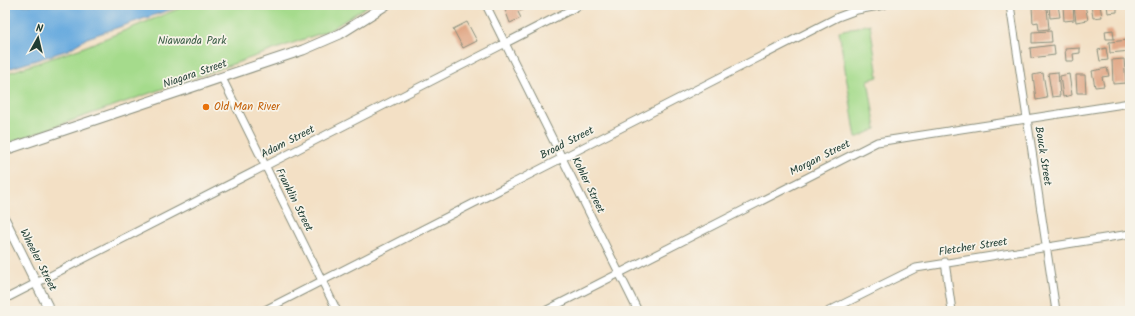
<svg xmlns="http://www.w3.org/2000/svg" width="1135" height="316" viewBox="0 0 1135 316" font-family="Kalam,sans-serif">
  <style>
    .green { fill: #a5db8c; stroke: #628c60 }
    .water { fill: #6bacdf; stroke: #45748a }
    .building { fill: #e0a583 }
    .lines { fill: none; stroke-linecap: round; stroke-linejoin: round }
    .street-casing { stroke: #898e7c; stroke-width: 9 }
    .secondary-casing { stroke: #898e7c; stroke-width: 11 }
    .street { stroke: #fff; stroke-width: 7 }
    .secondary { stroke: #fff; stroke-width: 9 }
    .food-dot { fill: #e8710a; stroke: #f7f3e8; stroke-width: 1.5 }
    .labels { text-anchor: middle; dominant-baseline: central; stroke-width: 3.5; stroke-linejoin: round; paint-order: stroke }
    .park-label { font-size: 11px; fill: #3a5d46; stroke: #f7f3e8 }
    .street-label { font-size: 11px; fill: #1f3d34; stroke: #f7f3e8 }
    .food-label { font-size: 11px; fill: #c56008; stroke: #f7f3e8; text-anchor: start }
  </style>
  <rect width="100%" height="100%" fill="#f7f3e8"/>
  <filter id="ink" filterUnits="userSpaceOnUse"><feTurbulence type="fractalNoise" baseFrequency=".025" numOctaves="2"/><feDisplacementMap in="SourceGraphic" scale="8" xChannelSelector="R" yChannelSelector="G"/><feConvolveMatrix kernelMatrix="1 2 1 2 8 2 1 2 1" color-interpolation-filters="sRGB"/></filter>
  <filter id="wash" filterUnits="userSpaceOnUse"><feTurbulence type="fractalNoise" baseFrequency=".012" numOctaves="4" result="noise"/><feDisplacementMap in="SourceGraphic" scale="16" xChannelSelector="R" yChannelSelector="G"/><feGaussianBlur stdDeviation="0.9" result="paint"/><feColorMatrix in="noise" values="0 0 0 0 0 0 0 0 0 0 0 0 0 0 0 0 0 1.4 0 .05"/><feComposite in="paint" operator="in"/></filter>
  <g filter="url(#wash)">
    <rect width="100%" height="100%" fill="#f3e0c5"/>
    <path class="green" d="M188,5h181l-39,25 -325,114v-70l74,-25z
      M870,24l8,53 -10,3 8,49 -20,9 -17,-107z"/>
    <path class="water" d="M5,5h183l-10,2 -91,31 -19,12 -63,20z"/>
    <g id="blocks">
      <path class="building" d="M509,5h14l2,4 -7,3 3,6 -11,5 -6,-16z
        M1049,5h9l2,12 -10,1z
        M1063,5h10l1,15 -10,1z
        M1074,5h11l3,15 -12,2z
        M1091,5h9l2,12 -9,1z
        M1107,5h10v7l-9,1z
        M1040,6l1,3 6,-1 2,21 -10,1 -1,-8 -5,1 -1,-16z
        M467,22l10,19 -14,7 -10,-19z
        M1113,30l1,9h-8l-1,-8z
        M1051,31l1,11 -20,1v-11z
        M1129,40l1,11 -20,2 -1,-11z
        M1054,45l1,10 -24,3 -1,-10z
        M1080,48v5l-7,1 1,7h-8l-1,-12z
        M1106,48l2,12 -8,1 -2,-11z
        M1124,59l2,24 -13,1 -1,-24z
        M1107,68l2,8 -7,1 2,9 -9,1 -3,-16z
        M1058,72l2,24 -8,1 -4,-24z
        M1043,73l4,25 -11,2 -3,-25z
        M1069,74l3,21 -9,2 -3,-21z
        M1076,75h9l1,18h-9z"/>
    </g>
  </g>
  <g filter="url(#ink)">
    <use href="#blocks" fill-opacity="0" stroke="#898e7c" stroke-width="1"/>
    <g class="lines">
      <defs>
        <path id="street" d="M486,5l152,306
          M1010,5l46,306
          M222,78l115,233
          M945,262l7,49
          M5,299l575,-294
          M263,311l575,-294 19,-7 27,-5
          M545,311l332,-169 253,-39
          M829,311l87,-43 214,-34"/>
        <path id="secondary" d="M5,150l298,-100 37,-16 46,-29
          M5,220l45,91"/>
      </defs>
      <use href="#street" class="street-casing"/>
      <use href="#secondary" class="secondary-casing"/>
      <use href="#street" class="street"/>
      <use href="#secondary" class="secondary"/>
    </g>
  </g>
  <circle class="food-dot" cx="206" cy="107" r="4"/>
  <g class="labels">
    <g class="park-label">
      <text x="192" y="41">Niawanda Park</text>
    </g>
    <g class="street-label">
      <text transform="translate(195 74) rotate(-19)">Niagara Street</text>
      <text transform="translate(288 142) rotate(-27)">Adam Street</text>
      <text transform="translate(567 143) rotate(-27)">Broad Street</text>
      <text transform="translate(1043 156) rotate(81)">Bouck Street</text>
      <text transform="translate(820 158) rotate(-27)">Morgan Street</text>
      <text transform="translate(588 185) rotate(64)">Kohler Street</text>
      <text transform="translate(294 200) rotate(63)">Franklin Street</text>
      <text transform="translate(973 247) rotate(-9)">Fletcher Street</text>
      <text transform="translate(38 260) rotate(63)">Wheeler Street</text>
    </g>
    <g class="food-label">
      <text x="214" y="107">Old Man River</text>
    </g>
  </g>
  <rect width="1135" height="316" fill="none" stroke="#f7f3e8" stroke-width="20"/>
  <g transform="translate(38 38) rotate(8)" stroke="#f7f3e8" stroke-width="3" paint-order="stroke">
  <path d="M0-3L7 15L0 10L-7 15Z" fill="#1f3d34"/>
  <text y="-6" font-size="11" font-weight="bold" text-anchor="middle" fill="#1f3d34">N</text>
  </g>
</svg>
